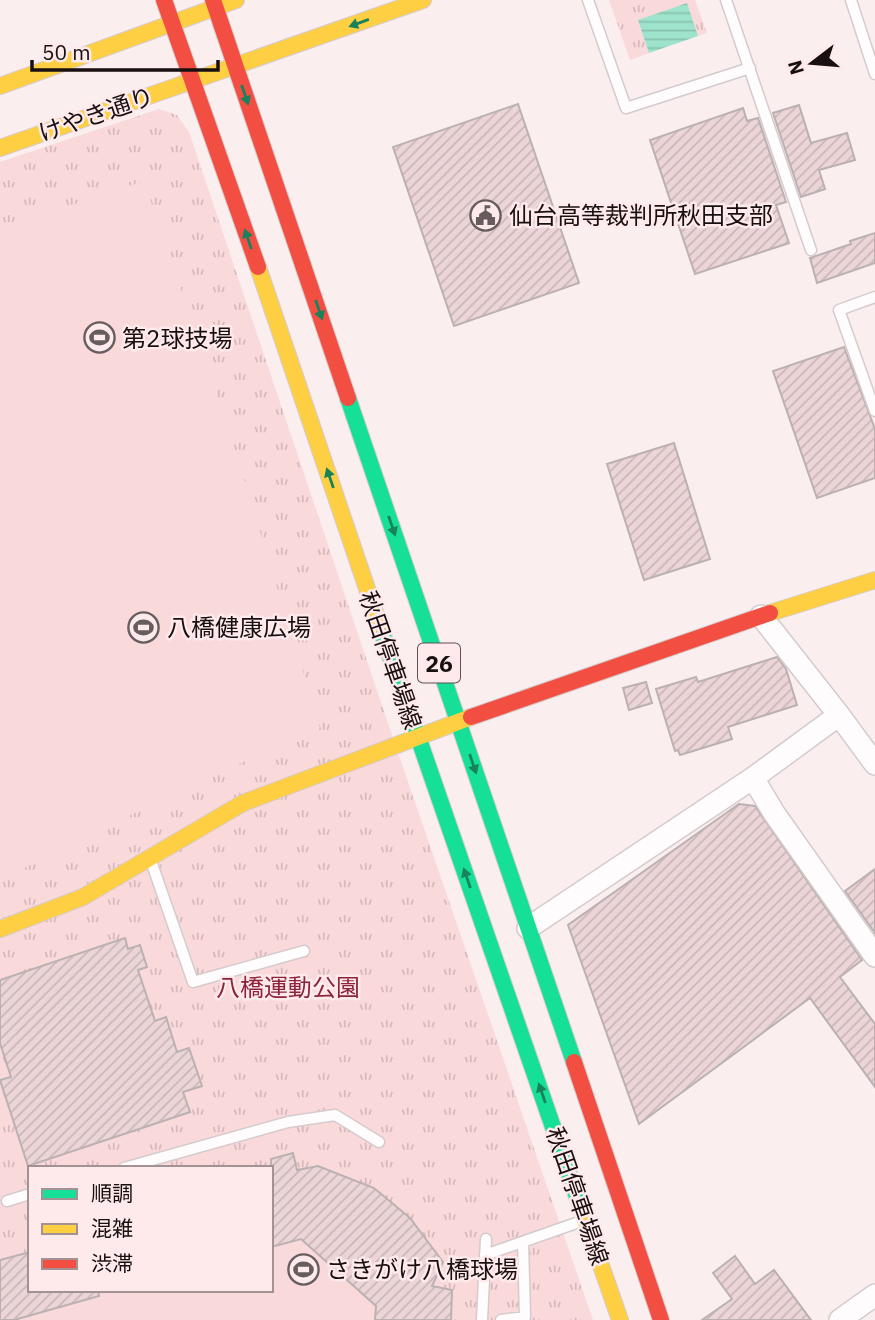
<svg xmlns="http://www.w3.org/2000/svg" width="875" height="1320" viewBox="0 0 875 1320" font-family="'IBM Plex Sans','Noto Sans JP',sans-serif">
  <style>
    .grass { fill: url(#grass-tufts); fill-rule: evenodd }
    .pitch { fill: #fad9db }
    .water { fill: url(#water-rules) }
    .building { fill: url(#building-hatch); stroke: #bbb1b2; stroke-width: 2 }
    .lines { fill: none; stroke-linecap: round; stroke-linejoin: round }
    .lane-casing { stroke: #d5cbcc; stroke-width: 13 }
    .street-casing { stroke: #d5cbcc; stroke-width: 24 }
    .fast-casing { stroke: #d5cbcc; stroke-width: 18 }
    .slow-casing { stroke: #d5cbcc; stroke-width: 18 }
    .jam-casing { stroke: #d5cbcc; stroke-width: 18 }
    .lane { stroke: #fefcfd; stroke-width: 10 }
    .street { stroke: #fefcfd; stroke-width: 21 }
    .fast { stroke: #16e098; stroke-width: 16 }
    .slow { stroke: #ffcf43; stroke-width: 16 }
    .jam { stroke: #f24e42; stroke-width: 16 }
    .oneway { fill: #17825b }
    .labels { text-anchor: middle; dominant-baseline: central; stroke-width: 5; stroke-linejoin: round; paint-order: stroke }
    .shield { fill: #feeaeb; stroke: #5d5152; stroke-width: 2 }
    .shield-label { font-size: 23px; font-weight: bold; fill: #180f10 }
    .street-label { font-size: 24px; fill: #180f10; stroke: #feeaeb }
    .poi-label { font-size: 24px; fill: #180f10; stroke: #feeaeb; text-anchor: start }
    .park-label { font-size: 24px; fill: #8d2439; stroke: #feeaeb }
  </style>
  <defs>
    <pattern id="grass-tufts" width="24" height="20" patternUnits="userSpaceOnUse" patternTransform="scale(1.75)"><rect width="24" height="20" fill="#fad9db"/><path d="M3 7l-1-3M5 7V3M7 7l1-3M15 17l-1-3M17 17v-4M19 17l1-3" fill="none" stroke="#d6b9bb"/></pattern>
    <pattern id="water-rules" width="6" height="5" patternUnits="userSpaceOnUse" patternTransform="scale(1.75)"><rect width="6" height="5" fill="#9ee4cd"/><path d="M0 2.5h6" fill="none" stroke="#87c2af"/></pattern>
    <pattern id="building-hatch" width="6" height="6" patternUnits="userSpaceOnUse" patternTransform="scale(1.75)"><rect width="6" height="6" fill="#ecd5d7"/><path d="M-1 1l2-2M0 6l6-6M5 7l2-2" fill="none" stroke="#cab6b8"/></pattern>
  </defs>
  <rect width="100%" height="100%" fill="#faeeef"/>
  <path class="grass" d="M609,0h86l12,33 -9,3 -11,-32 -48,16 10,33 -19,7z
    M159,109l18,6 12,17 206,612 198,576h-593v-1158zM30,1168h241v122h-241z"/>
  <path class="pitch" d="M144,181l90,265 86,282 -139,62 -181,90v-651z
    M301,1239l75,67 -1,14h-361l106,-30h151v-43z"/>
  <path class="water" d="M687,3l11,33 -49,17 -11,-33z"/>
  <path class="building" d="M518,104l61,179 -125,43 -61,-179z
    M799,105l12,38 36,-10 8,27 -36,10 6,19 -24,8 -28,-84z
    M743,108l4,13 11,-3 28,84 -10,3 13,38 -94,31 -45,-134z
    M875,233v30l-58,20 -7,-25 41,-14 -1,-3z
    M844,347l31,82v49l-58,20 -44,-127z
    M674,443l36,116 -66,21 -37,-116z
    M777,657l9,12 11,36 -69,22 4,12 -52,16 -2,-5 -3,1 -19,-62 40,-12 2,5z
    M646,682l6,21 -23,7 -6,-22z
    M739,804l16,2 107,154 -22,17 35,47v63l-65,-89 -171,126 -71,-199z
    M875,869v64l-30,-42z
    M125,938l3,11 12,-4 7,22 -9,3 17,51 11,-4 11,35 12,-4 13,38 -19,6 7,20 -162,54 -28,-86 11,-3 -11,-34v-63z
    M293,1153l4,17 21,-4 56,22 36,30 33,44 -11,24 20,4 -1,30h-76l1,-14 -75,-67 -30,8v-88z
    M30,1252v38h68l1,6 -85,24h-14v-60z
    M735,1256l20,28 19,-14 37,50h-109l30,-21 -19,-26z"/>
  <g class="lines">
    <defs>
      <path id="lane" d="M588,0l38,108 124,-40
        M726,0l85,250
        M851,0l24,74
        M875,297l-36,13 36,101
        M151,861l42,121 111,-31
        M124,1168l164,-46 47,-7 44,27
        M7,1201l23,-7
        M485,1255l97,-34
        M482,1320l4,-81
        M501,1320l24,-3 -2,-75"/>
      <path id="street" d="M761,616l78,99 -86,63 21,35 101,143
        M839,715l36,49
        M528,928l225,-150
        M840,1320l35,-25"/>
      <path id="fast" d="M348,398l226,664
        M379,624l202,584"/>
      <path id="slow" d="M0,86l236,-86
        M0,148l423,-148
        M258,267l121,357
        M770,613l105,-33
        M0,929l83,-32 160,-94 228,-86
        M581,1208l39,112"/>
      <path id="jam" d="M164,0l94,267
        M213,0l135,398
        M471,717l299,-104
        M574,1062l87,258"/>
    </defs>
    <use href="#lane" class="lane-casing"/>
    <use href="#street" class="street-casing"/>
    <use href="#fast" class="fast-casing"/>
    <use href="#slow" class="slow-casing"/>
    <use href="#jam" class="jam-casing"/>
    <use href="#lane" class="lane"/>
    <use href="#street" class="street"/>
    <use href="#fast" class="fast"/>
    <use href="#slow" class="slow"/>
    <use href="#jam" class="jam"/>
  </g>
  <defs><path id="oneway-solid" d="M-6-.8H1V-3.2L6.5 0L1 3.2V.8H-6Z" transform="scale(1.75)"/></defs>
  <g class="oneway">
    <use href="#oneway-solid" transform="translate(359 23) rotate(160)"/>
    <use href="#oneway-solid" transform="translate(245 95) rotate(71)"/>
    <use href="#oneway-solid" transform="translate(248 239) rotate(-109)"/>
    <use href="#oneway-solid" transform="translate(319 310) rotate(71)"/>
    <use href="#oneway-solid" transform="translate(330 478) rotate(-109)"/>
    <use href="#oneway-solid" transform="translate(392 526) rotate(71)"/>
    <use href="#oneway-solid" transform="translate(473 764) rotate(71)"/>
    <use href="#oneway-solid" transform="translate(467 878) rotate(-109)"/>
    <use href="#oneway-solid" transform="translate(542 1093) rotate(-109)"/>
  </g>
  <defs>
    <symbol id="civic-ring" viewBox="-11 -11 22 22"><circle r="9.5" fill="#feeaeb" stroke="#675d5e" stroke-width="1.5"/><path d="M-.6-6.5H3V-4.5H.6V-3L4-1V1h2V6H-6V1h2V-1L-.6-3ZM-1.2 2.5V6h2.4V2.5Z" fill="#675d5e"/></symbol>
    <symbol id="stadium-ring" viewBox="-11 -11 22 22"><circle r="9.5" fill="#feeaeb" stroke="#675d5e" stroke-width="1.5"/><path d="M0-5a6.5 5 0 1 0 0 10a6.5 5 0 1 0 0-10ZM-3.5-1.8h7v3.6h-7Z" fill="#675d5e"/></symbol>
  </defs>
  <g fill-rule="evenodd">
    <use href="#civic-ring" x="468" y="198" width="35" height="35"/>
    <use href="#stadium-ring" x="82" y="320" width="35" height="35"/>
    <use href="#stadium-ring" x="126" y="610" width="35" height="35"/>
    <use href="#stadium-ring" x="286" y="1252" width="35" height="35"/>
  </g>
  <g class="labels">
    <rect class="shield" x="418" y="643.5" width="42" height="39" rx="5"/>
    <g class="shield-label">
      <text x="439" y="663">26</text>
    </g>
    <g class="street-label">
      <text transform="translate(96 114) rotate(-19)">けやき通り</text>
      <text transform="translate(391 660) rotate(71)">秋田停車場線</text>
      <text transform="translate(578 1196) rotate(71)">秋田停車場線</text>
    </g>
    <g class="poi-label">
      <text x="509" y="215">仙台高等裁判所秋田支部</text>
      <text x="122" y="338">第2球技場</text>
      <text x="167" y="627">八橋健康広場</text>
      <text x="326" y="1269">さきがけ八橋球場</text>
    </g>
    <g class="park-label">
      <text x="288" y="987">八橋運動公園</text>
    </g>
  </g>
  <rect x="28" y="1166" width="245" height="126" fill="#feeaeb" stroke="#a29293" stroke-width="2"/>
  <rect x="42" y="1189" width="35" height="10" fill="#16e098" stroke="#a29293" stroke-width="2"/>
  <text x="91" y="1201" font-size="21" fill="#180f10">順調</text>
  <rect x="42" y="1224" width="35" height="10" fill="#ffcf43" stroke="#a29293" stroke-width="2"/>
  <text x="91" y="1236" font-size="21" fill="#180f10">混雑</text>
  <rect x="42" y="1259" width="35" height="10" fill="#f24e42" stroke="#a29293" stroke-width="2"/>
  <text x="91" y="1271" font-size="21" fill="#180f10">渋滞</text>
  <g transform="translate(812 63) rotate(254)" stroke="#feeaeb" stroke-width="5" paint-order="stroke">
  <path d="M0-5L12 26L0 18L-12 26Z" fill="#180f10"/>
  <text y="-10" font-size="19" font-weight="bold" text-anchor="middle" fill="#180f10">N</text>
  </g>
  <path d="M32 60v10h186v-10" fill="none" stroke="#180f10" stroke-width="3.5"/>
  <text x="42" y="60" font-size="21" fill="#180f10" stroke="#feeaeb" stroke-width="5" paint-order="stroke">50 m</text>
</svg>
